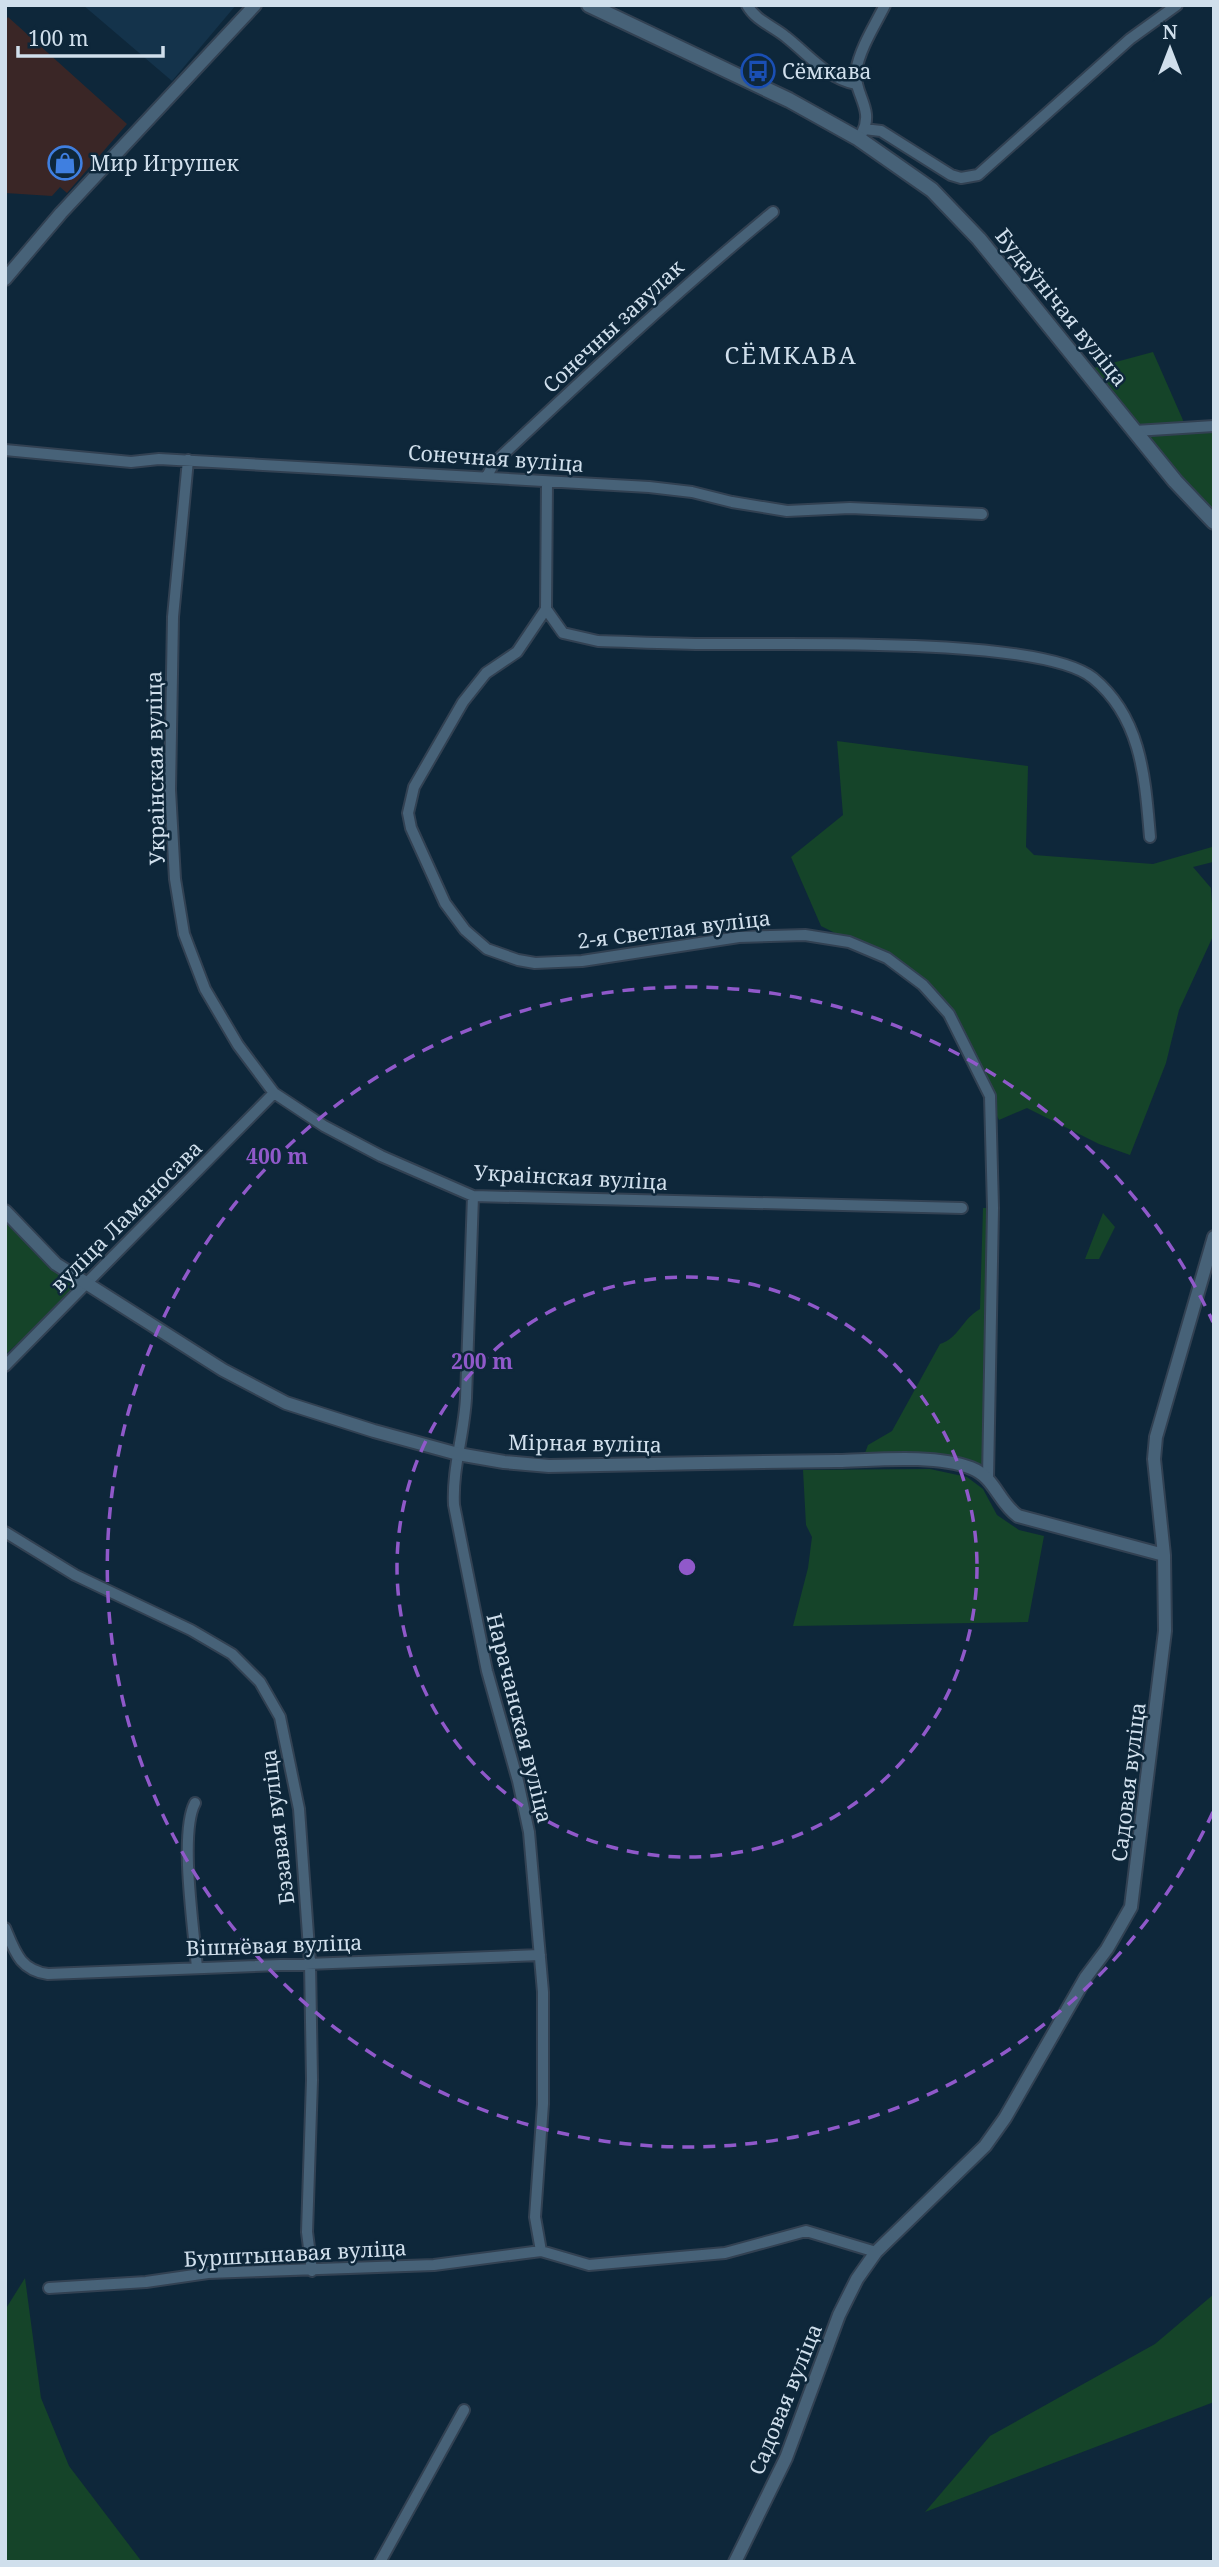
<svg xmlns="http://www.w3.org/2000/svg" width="1219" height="2567" viewBox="0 0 1219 2567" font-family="'Noto Serif',serif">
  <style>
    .built { fill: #14334b }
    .industrial { fill: #3a2626 }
    .green { fill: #154429 }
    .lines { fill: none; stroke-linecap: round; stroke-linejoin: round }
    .minor-casing { stroke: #324152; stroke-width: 14 }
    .tertiary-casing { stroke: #324152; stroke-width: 16 }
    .secondary-casing { stroke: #324152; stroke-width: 18 }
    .minor { stroke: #476278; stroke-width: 10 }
    .tertiary { stroke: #476278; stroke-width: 12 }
    .secondary { stroke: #476278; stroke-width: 14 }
    .ring { fill: none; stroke: #9059ca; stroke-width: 3.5; stroke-dasharray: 12 9 }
    .labels { text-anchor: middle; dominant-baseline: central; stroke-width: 5; stroke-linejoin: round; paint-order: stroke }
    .poi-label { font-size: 21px; fill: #d0dfec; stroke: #0e273a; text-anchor: start }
    .street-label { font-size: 21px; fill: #d0dfec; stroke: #0e273a }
    .quarter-label { font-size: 24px; letter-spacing: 2px; fill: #d0dfec; stroke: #0e273a }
    .centre { fill: #9059ca; stroke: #0e273a; stroke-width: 3.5 }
    .ring-label { font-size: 21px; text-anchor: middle; font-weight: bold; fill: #9059ca; stroke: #0e273a; stroke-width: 5; stroke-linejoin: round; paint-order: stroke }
  </style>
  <rect width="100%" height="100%" fill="#0e273a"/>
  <path class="built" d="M83,5h153l-64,76z"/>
  <path class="industrial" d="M8,17l119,107 -60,69 -7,-6 -8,9 -47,-3v-172z"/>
  <path class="green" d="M1153,352l33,75 28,-1v96l-128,-152z
    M837,741l191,25 -2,81 8,8 119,9 59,-17 1,15 -20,5 18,21 3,46 -35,76 -13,53 -36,92 -31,-11 -72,-36 -28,12 -50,-106 -62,-55 -66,-33 -30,-69 52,-42z
    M983,1208h10l-5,270 -20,-12 -106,-5 6,-16 24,-14 48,-87c19,-6 22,-25 40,-35z
    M5,1211l81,72 -79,70 -2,-1z
    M1103,1213l12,14 -16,32h-14z
    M930,1469l37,8 16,12 14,26 22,15 25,6 -16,86 -235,4 15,-58 4,-31 -6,-12 -3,-55z
    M25,2278l16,120 28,68 73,96h-137v-252z
    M1214,2294v108l-289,110 65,-76 165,-92z"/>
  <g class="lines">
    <defs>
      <path id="minor" d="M747,5c9,16 26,21 39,32 23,18 40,41 70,47
        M864,129l17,2 70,44 10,3 17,-3 152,-136 47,-34
        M862,133c13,-24 -9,-40 -6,-62 4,-23 19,-46 29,-66
        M1135,431l79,-5
        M5,450l126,12 28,-3 490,28 43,5 40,10 55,9 63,-3 132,6
        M188,460l-15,157 -3,173 5,89 9,55 21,55 33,56 36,48 50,33 57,30 92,40 489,12
        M487,476l7,-13c91,-86 182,-171 279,-251
        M547,482l-1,127 -29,43 -31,21 -23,29 -49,85 -6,26 3,15 34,75 20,27 22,19 31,11 17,3 47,-2 157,-24 66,-2 44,7 38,16 36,27 26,29 41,82 3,112 -5,270
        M546,609l17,24 35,8c37,1 74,3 112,3 74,1 331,-8 383,34 49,40 52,101 57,159
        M473,1196l-7,202c-2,37 -14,71 -12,107l33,166 31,110 11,51 14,160v112l-8,113 6,34
        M5,1366l269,-273
        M5,1532l70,43 116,55 41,24 28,28 20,35 19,92 11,154 2,117 -5,152 5,39
        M195,1803c-16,30 -1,127 2,165
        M5,1928c10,24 15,42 43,46l492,-19
        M49,2288l97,-6 62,-9 226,-8 107,-14 48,14 136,-12 81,-22 70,21
        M380,2562l84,-152"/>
      <path id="tertiary" d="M5,279l56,-66 194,-208
        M5,1211l51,53 167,106 63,33 88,28 84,23 46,8 45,4c96,-2 193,-4 289,-5 37,-1 98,-7 133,7 24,9 27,34 47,48l146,39
        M735,2562l51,-104 53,-143 18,-36 19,-27 109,-106 20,-28 81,-141 21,-28 24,-42 34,-276 -1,-76 -10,-96 2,-22 58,-200"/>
      <path id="secondary" d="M589,5l200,95 70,39 73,51 47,49 196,242 39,41"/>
    </defs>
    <use href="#minor" class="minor-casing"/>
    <use href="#tertiary" class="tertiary-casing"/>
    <use href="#secondary" class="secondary-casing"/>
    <use href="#minor" class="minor"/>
    <use href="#tertiary" class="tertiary"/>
    <use href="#secondary" class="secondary"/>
  </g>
  <g class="ring">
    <circle cx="687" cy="1567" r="290"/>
    <path d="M1213 1812A580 580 0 1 1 1213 1322"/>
  </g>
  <defs>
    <symbol id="bus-ring" viewBox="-11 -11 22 22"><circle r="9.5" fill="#0e273a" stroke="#1a4fb4" stroke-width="1.5"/><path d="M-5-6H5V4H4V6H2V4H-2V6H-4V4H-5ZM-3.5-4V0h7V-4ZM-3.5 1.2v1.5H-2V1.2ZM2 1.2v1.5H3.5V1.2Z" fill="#1a4fb4"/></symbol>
    <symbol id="shop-ring" viewBox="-11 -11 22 22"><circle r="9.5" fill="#0e273a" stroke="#3f7fe0" stroke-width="1.5"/><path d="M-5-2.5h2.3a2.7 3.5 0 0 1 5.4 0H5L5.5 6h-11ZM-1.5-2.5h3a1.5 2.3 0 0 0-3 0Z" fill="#3f7fe0"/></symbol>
  </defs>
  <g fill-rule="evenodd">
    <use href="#bus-ring" x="739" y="52" width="38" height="38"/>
    <use href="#shop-ring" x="46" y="144" width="38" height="38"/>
  </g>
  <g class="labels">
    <g class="poi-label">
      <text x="782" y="71">Сёмкава</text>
      <text x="90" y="163">Мир Игрушек</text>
    </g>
    <g class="street-label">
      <text transform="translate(1062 307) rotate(51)">Будаўнічая вуліца</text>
      <text transform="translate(613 326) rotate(-43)">Сонечны завулак</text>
      <text transform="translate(496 458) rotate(4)">Сонечная вуліца</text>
      <text transform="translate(155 768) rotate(-91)">Украінская вуліца</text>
      <text transform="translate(674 929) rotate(-7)">2-я Светлая вуліца</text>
      <text transform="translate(571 1177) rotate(3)">Украінская вуліца</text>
      <text transform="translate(126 1216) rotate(-45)">вуліца Ламаносава</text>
      <text transform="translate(585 1443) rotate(1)">Мірная вуліца</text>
      <text transform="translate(520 1718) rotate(76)">Нарачанская вуліца</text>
      <text transform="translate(1128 1782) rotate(-83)">Садовая вуліца</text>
      <text transform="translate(277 1827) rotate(-97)">Бэзавая вуліца</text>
      <text transform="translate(274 1945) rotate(-2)">Вішнёвая вуліца</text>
      <text transform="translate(295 2253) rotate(-3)">Бурштынавая вуліца</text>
      <text transform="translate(785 2399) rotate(-68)">Садовая вуліца</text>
    </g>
    <g class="quarter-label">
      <text x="791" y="354">СЁМКАВА</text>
    </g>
  </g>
  <circle cx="687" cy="1567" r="10" class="centre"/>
  <g class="ring-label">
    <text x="277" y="1164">400 m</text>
    <text x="482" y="1369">200 m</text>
  </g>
  <rect width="1219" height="2567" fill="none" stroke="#d0dfec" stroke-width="14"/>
  <g transform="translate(1170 49)" stroke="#0e273a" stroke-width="5" paint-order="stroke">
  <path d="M0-5L12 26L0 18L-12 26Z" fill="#d0dfec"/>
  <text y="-10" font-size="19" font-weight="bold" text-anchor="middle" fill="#d0dfec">N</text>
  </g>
  <path d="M18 46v10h145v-10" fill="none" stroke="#d0dfec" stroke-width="3.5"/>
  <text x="28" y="46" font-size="21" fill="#d0dfec" stroke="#0e273a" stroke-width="5" paint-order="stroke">100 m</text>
</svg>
